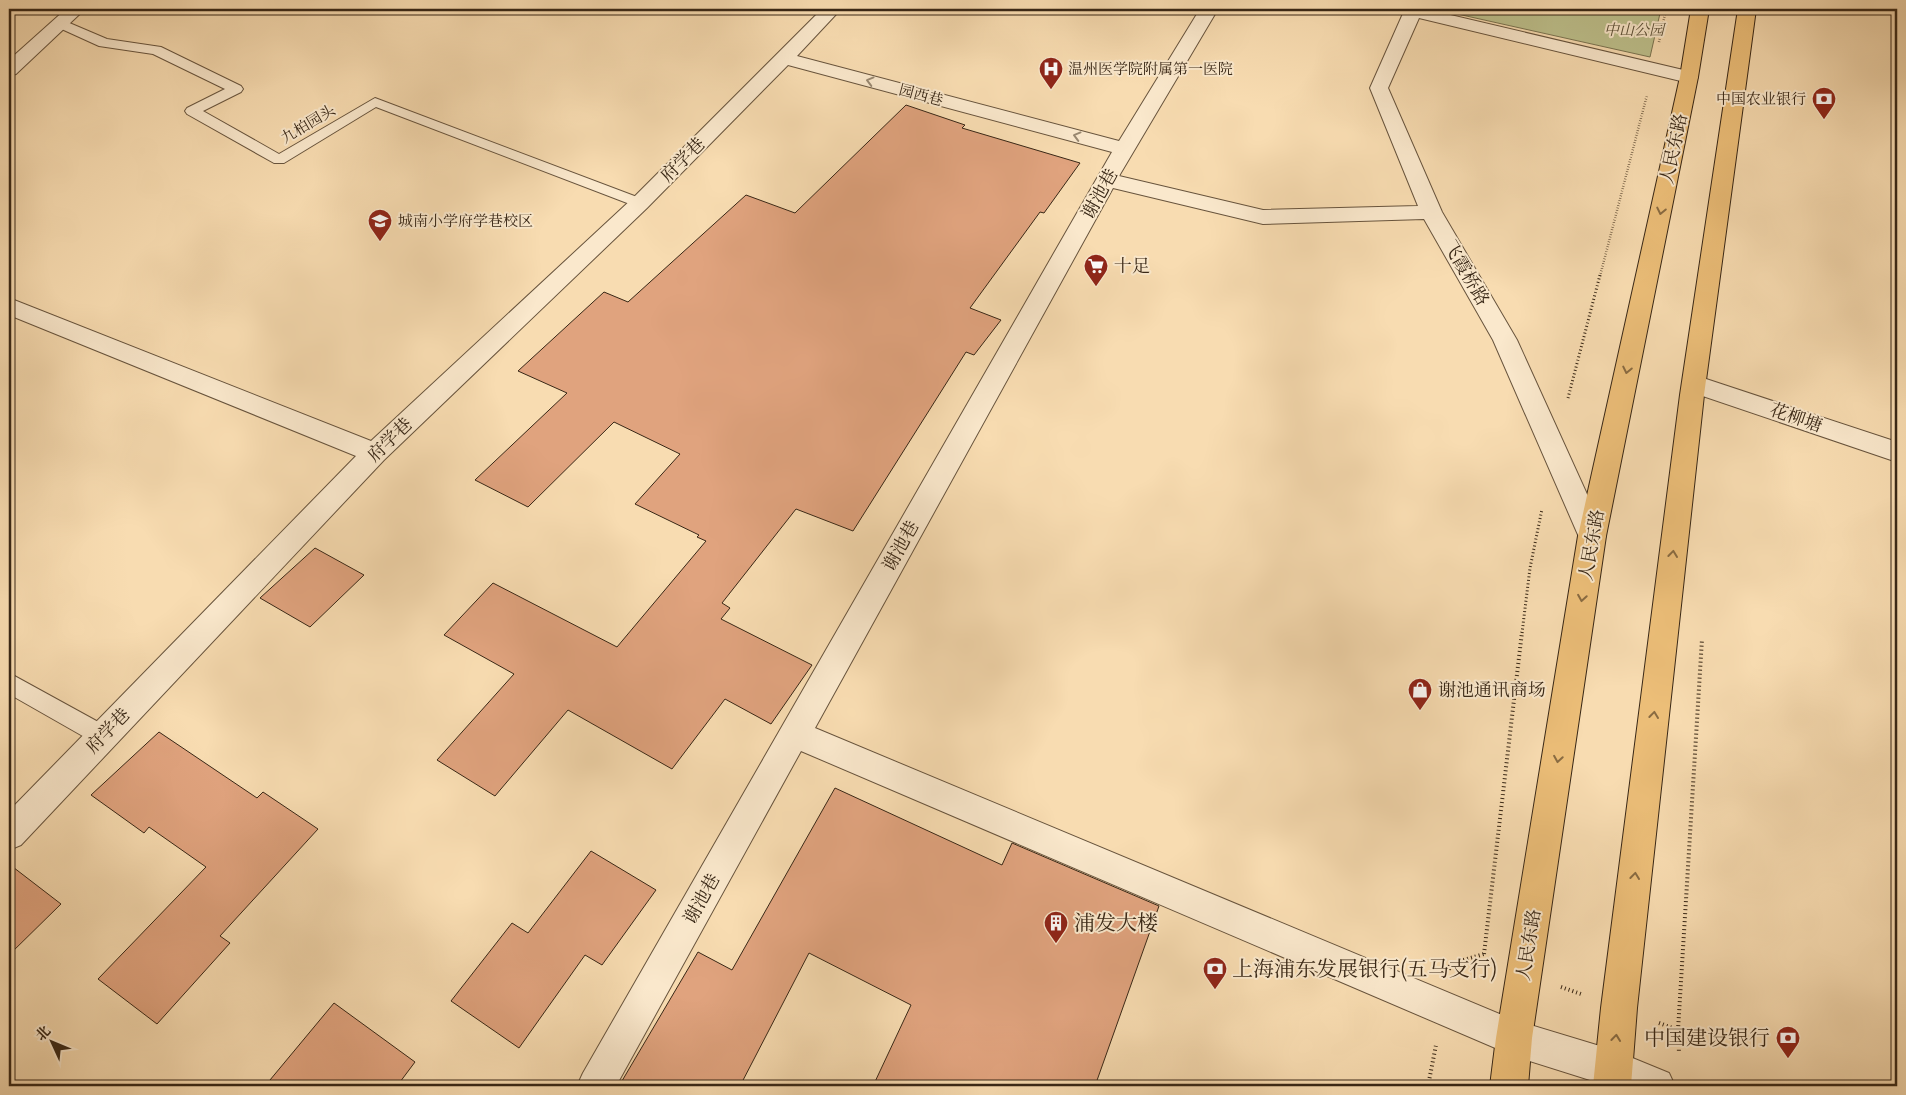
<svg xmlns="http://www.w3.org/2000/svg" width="1906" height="1095" viewBox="0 0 1906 1095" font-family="Cardo,'Noto Serif SC',serif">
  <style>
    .green { fill: #bdc08c; stroke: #7a7451 }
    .building { fill: #e0a37e; stroke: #382716 }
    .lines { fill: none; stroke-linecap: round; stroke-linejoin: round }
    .service-casing { stroke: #68543d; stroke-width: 2 }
    .pedestrian-casing { stroke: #68543d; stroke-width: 2 }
    .minor-casing { stroke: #68543d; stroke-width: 2 }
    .trunk-casing { stroke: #382716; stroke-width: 2 }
    .path-far2 { stroke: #382716; stroke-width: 2.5; stroke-dasharray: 0.5 2; stroke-linecap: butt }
    .path-far1 { stroke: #382716; stroke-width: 3; stroke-dasharray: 1 2.5; stroke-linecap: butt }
    .path { stroke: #382716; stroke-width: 4; stroke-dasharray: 1 3; stroke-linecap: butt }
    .service { fill: #fae8cc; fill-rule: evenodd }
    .pedestrian { fill: #fae8cc; fill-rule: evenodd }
    .minor { fill: #fae8cc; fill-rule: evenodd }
    .trunk { fill: #ecbe78; fill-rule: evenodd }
    .oneway { stroke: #998871 }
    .oneway2 { stroke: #896b42 }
    .labels { text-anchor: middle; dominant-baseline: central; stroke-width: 4; stroke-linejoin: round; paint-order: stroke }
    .far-park-label { font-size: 15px; font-style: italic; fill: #594d34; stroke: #fae8cc }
    .far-poi-label { font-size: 15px; fill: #382716; stroke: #fae8cc; text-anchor: start }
    .far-street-label { font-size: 15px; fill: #382716; stroke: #fae8cc }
    .street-label { font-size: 18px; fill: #382716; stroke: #fae8cc }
    .poi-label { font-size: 18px; fill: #382716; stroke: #fae8cc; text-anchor: start }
    .near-poi-label { font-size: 21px; fill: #382716; stroke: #fae8cc; text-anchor: start }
  </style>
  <rect width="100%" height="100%" fill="#f8dcb1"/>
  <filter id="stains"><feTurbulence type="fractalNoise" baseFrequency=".004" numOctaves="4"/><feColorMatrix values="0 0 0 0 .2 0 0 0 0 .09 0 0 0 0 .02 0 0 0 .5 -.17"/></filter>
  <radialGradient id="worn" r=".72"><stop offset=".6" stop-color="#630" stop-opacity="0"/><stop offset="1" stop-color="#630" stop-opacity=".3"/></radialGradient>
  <path class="green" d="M1435,9h226l-11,48z"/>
  <path class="building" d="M906,105l59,20 -3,3 118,35 -36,50 -4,-1 -70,96 31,12 -27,35 -8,-3 -113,179 -57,-22 -74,94 8,5 -9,11 91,46 -41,59 -46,-25 -53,70 -104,-59 -73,86 -58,-36 77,-86 -70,-39 49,-52 124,64 89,-106 -9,-4 2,-2 -64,-31 45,-50 -66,-32 -86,85 -53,-27 92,-87 -49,-22 86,-79 24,10 118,-107 49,18z
    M315,548l49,27 -54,52 -50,-29z
    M159,732l98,66 6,-6 55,37 -98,107 10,7 -73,81 -59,-45 108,-112 -57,-40 -5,6 -53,-38z
    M835,788l167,77 10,-22 147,63 -64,180h-222l38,-81 -102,-52 -69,133h-121l79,-134 34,18z
    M591,851l65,39 -54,75 -17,-10 -66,93 -68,-47 61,-78 16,10z
    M9,864l52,40 -52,51z
    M334,1003l81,59 -18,24h-132z"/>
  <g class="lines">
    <defs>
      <path id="service" d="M60,19l47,20 54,8 80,39 2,3 -2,3 -38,19 76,43 96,-56 270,102 3,3 -3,3h-10l-259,-99 -92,56h-10l-87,-49 -2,-3 2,-3 38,-19 -72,-35 -54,-8 -44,-20 -1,-3z
        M9,673l102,56 3,7 -3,7 -8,3 -8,-3 -86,-49z"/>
      <path id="pedestrian" d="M66,9h19l-69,65 -7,2v-16z"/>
      <path id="minor" d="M822,9h19l-44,47 322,85 81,-132h18l-99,167 144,34 155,-4 -48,-118 35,-79h20l271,64 2,4 -2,4 -7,2 -270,-65 -31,70 54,124 75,128 89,196 -4,8 -10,3 -10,-3 -89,-204 -69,-121 -161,5 -150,-36 -298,540 699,292 99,30 56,23 6,13h-66l-95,-30 -713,-305 -185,335h-39l6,-13 529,-921 -324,-87 -141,143 -263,252 -363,385 -12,5v-39l347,-355 -347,-141v-17l362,143 262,-243z
        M1694,375l203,67v20l-212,-72 -3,-6 3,-6z"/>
      <path id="trunk" d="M1691,9h18l-11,68 -92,459 -74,502 -4,48h-38l6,-48 82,-502 102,-459z
        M1738,9h18l-52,386 -67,613 -6,78h-38l8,-78 79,-613z"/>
    </defs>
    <use href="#service" class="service-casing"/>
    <use href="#pedestrian" class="pedestrian-casing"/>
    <use href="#minor" class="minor-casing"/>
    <use href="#trunk" class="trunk-casing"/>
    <path class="path-far2" d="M1656,9l9,5
      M1659,42l6,-28
      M1600,276l47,-181"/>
    <path class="path-far1" d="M1568,398l32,-123
      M1522,633l8,-65 12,-59"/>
    <path class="path" d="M1484,954l38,-322
      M1449,970l1,-6 34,-10
      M1561,987l20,7
      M1659,1023l19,7 1,23
      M1678,1030l24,-391
      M1428,1086l8,-41"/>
    <use href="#service" class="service"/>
    <use href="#pedestrian" class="pedestrian"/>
    <use href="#minor" class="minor"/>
    <use href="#trunk" class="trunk"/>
  </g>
  <defs><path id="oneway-chevron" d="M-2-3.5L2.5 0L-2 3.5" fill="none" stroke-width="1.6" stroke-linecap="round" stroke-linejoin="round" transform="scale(1.25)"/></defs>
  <g class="oneway">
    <use href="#oneway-chevron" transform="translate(870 81) rotate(-165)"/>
    <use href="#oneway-chevron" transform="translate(1077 136) rotate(-165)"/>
  </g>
  <g class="oneway2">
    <use href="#oneway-chevron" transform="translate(1661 211) rotate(102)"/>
    <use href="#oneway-chevron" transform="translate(1627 370) rotate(102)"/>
    <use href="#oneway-chevron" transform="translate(1673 554) rotate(-83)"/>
    <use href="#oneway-chevron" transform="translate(1582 598) rotate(99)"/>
    <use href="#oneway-chevron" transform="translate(1654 715) rotate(-83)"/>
    <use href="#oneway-chevron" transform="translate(1558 759) rotate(99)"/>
    <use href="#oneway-chevron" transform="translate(1635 876) rotate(-83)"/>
    <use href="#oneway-chevron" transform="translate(1616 1038) rotate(-84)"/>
  </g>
  <defs>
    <symbol id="hospital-pin" viewBox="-11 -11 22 30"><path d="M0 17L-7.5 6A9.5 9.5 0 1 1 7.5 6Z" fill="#8f2418" stroke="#fae8cc"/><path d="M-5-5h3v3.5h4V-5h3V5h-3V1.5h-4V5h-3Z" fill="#fff"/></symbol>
    <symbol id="bank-pin" viewBox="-11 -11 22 30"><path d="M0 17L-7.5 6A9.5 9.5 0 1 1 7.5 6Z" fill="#8f2418" stroke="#fae8cc"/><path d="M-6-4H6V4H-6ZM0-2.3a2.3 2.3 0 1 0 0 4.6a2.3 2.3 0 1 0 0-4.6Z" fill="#fff"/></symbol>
    <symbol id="school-pin" viewBox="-11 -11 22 30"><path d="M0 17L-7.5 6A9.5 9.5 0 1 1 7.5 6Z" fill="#8f2418" stroke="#fae8cc"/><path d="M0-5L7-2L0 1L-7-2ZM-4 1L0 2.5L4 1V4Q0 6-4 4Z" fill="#fff"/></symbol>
    <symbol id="supermarket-pin" viewBox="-11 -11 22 30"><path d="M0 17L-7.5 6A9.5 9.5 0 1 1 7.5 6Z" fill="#8f2418" stroke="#fae8cc"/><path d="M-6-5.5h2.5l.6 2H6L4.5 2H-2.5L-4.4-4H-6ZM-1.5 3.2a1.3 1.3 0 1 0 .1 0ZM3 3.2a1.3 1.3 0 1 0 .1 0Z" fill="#fff"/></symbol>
    <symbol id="shop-pin" viewBox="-11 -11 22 30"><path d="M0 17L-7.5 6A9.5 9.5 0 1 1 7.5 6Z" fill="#8f2418" stroke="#fae8cc"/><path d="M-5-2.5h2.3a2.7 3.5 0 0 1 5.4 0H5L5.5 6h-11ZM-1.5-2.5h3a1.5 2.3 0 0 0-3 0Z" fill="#fff"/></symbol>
    <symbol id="building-pin" viewBox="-11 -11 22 30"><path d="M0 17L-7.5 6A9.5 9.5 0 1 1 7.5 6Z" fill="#8f2418" stroke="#fae8cc"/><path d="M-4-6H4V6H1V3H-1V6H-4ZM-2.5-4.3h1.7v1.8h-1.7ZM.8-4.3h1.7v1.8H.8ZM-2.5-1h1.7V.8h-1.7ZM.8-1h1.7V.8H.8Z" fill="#fff"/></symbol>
  </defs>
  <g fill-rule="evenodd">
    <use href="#hospital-pin" x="1037" y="55" width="28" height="38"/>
    <use href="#bank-pin" x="1810" y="85" width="28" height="38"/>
    <use href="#school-pin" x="366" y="207" width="28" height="38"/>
    <use href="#supermarket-pin" x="1082" y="252" width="28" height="38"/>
    <use href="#shop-pin" x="1406" y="676" width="28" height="38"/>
    <use href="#building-pin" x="1042" y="909" width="28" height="38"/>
    <use href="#bank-pin" x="1201" y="955" width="28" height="38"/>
    <use href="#bank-pin" x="1774" y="1024" width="28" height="38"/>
  </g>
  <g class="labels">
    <g class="far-park-label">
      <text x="1634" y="30">中山公园</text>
    </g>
    <g class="far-poi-label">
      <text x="1068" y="69">温州医学院附属第一医院</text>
      <text x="1806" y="99" text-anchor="end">中国农业银行</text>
      <text x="398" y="221">城南小学府学巷校区</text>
    </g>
    <g class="far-street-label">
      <text transform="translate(921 95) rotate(15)">园西巷</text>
      <text transform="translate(308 124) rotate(-31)">九柏园头</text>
    </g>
    <g class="street-label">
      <text transform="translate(1674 149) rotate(-78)">人民东路</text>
      <text transform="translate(683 160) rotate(-45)">府学巷</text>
      <text transform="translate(1100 194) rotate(-61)">谢池巷</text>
      <text transform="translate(1466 273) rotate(60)">飞霞桥路</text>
      <text transform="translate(1796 418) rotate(19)">花柳塘</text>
      <text transform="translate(390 440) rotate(-44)">府学巷</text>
      <text transform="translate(1592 545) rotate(-80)">人民东路</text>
      <text transform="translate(901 546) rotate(-61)">谢池巷</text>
      <text transform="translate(108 731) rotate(-46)">府学巷</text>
      <text transform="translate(702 899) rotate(-61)">谢池巷</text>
      <text transform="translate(1529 945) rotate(-81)">人民东路</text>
    </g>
    <g class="poi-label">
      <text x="1114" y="266">十足</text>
      <text x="1438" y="690">谢池通讯商场</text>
    </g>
    <g class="near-poi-label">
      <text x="1074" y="923">浦发大楼</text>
      <text x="1232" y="969">上海浦东发展银行(五马支行)</text>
      <text x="1770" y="1038" text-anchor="end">中国建设银行</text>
    </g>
  </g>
  <rect width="1906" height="1095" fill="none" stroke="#f8dcb1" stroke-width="30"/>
  <rect x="10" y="10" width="1886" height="1075" fill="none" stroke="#382716" stroke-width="2.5"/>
  <rect x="15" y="15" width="1876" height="1065" fill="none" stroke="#382716"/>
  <g transform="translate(52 1042) rotate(314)" stroke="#fae8cc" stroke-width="4" paint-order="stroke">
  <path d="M0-4L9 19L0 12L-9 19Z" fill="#382716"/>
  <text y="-8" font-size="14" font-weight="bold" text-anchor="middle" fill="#382716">北</text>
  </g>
  <rect width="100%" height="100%" filter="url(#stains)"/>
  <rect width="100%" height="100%" fill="url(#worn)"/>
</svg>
